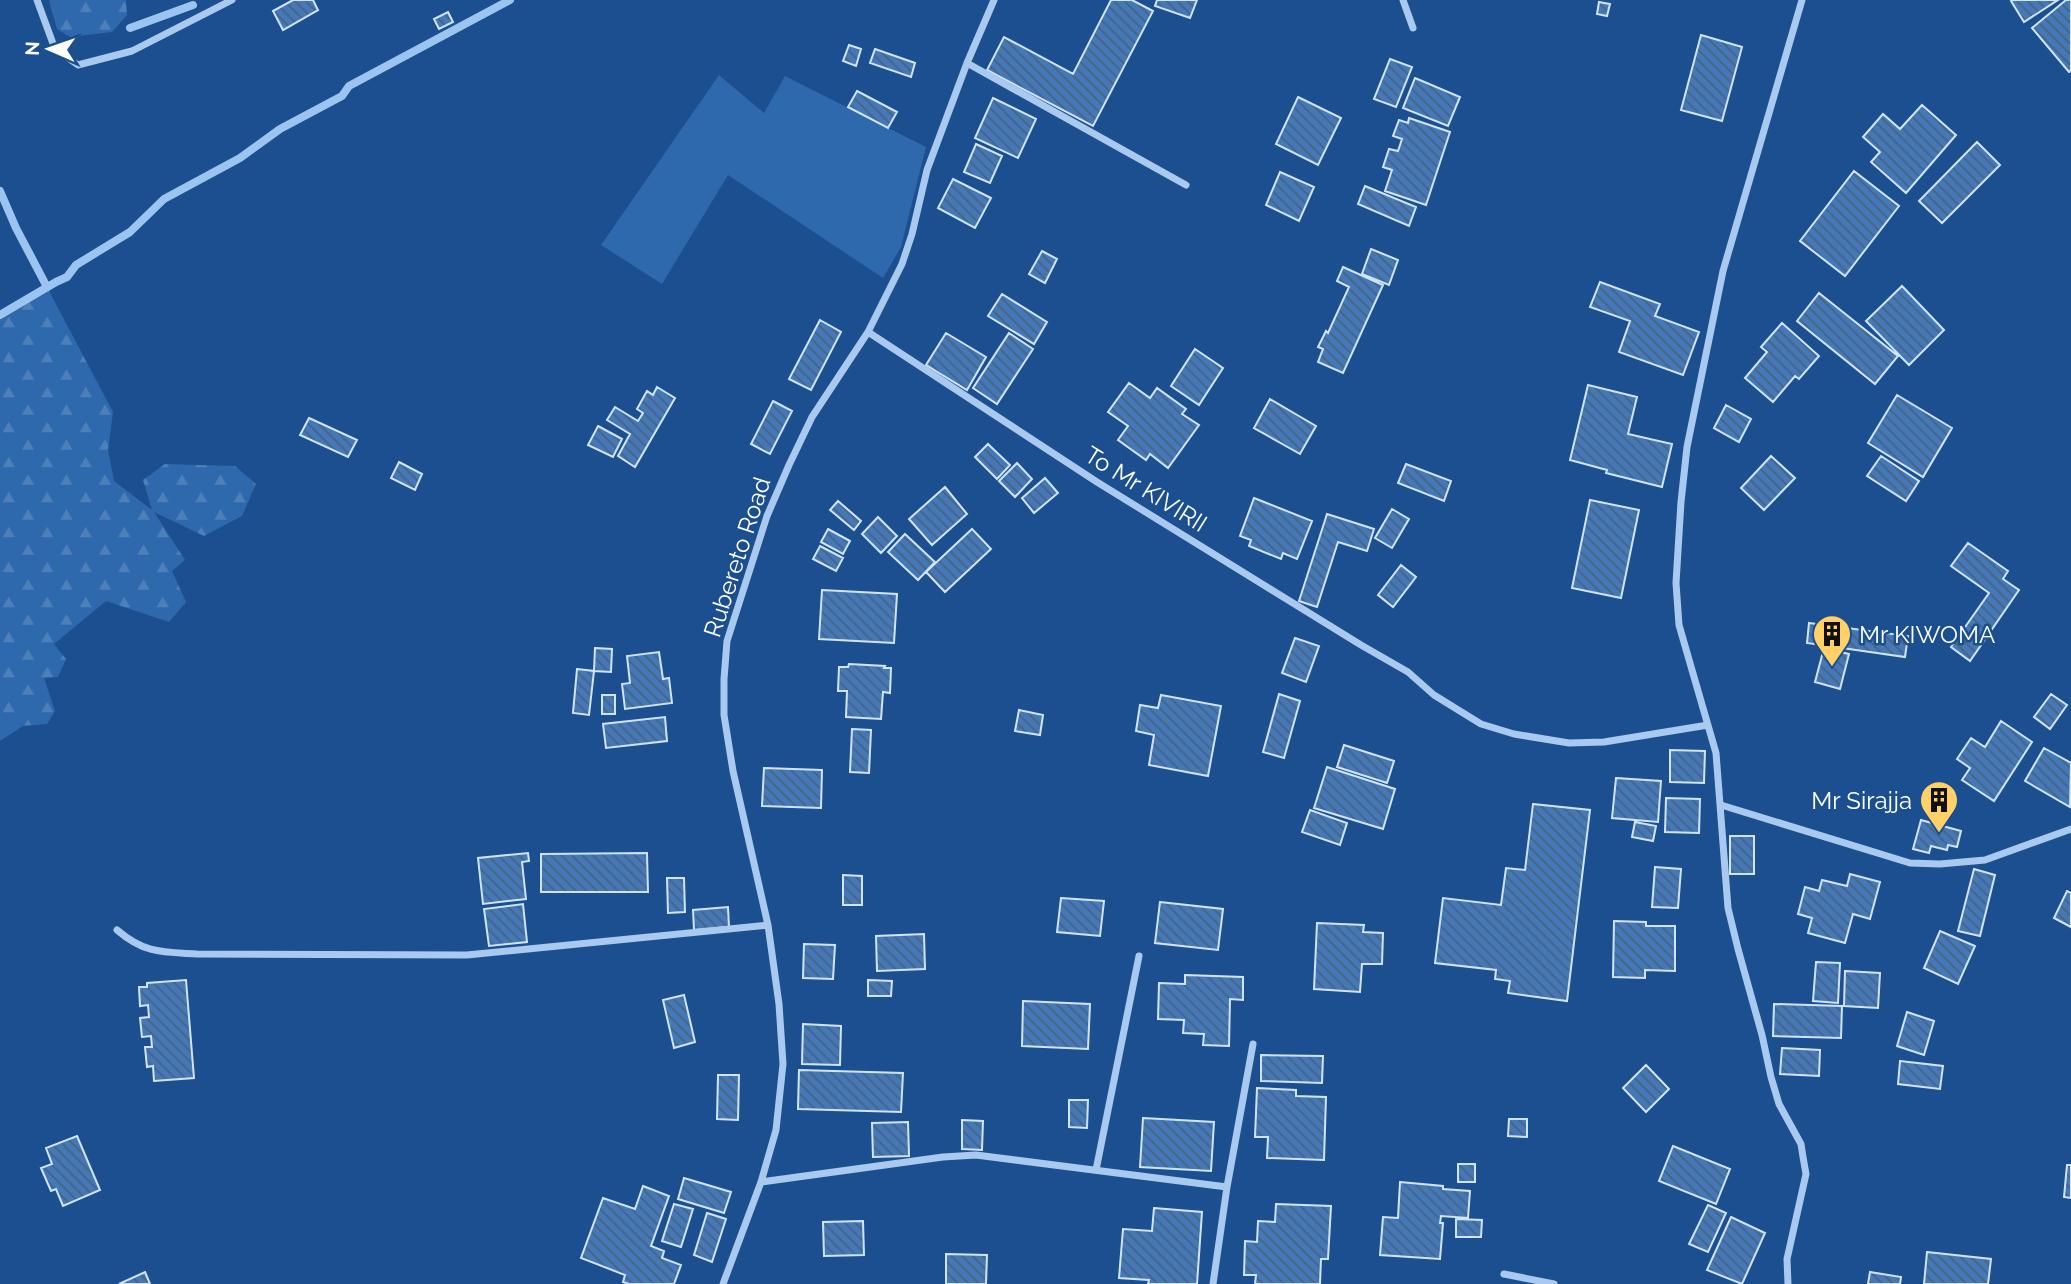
<svg xmlns="http://www.w3.org/2000/svg" width="2071" height="1284" viewBox="0 0 2071 1284" font-family="Raleway,sans-serif">
  <style>
    .green { fill: #2e69ad }
    .forest { fill: url(#forest-firs) }
    .lines { fill: none; stroke-linecap: round; stroke-linejoin: round }
    .stream { stroke: #9cc4f0; stroke-width: 8 }
    .building { fill: url(#building-back-hatch); stroke: #cfe3fa; stroke-width: 2 }
    .minor { stroke: #a9c9ee; stroke-width: 7 }
    .labels { text-anchor: middle; dominant-baseline: central; stroke-width: 5; stroke-linejoin: round; paint-order: stroke }
    .street-label { font-size: 24px; fill: #fff; stroke: #1b4f8f }
    .poi-label { font-size: 24px; fill: #fff; stroke: #1b4f8f; text-anchor: start }
  </style>
  <defs>
    <pattern id="forest-firs" width="22" height="20" patternUnits="userSpaceOnUse" patternTransform="scale(1.75)"><rect width="22" height="20" fill="#2e69ad"/><path d="M5 1l3.5 6h-7zM16 11l3.5 6h-7z" fill="#4d80b9"/></pattern>
    <pattern id="building-back-hatch" width="6" height="6" patternUnits="userSpaceOnUse" patternTransform="scale(1.75)"><rect width="6" height="6" fill="#4478b7"/><path d="M-1 5l2 2M0 0l6 6M5-1l2 2" fill="none" stroke="#486282"/></pattern>
  </defs>
  <rect width="100%" height="100%" fill="#1b4f8f"/>
  <path class="green" d="M719,75l45,38 21,-37 141,71 -25,100 -18,31 -155,-103 -66,109 -61,-39z"/>
  <path class="forest" d="M49,0h77l1,15 -15,17 -42,5 -13,-8z
    M49,291l64,121 -5,38 6,31 38,29 -9,-30 22,-16 70,2 21,18 -14,32 -38,20 -50,-24 31,48 -13,11 14,31 -17,20 -63,-21 -52,43 12,15 -8,18 -14,1 11,33 -8,13 -24,2 -23,15v-422z"/>
  <g class="lines">
    <path class="stream" d="M130,28l63,-23
      M0,191l16,37 31,59
      M0,315l56,-33 11,-5 9,-12 54,-33 34,-33 76,-41 40,-29 62,-33 7,-10 161,-86"/>
  </g>
  <path class="building" d="M293,0h20l5,10 -35,20 -10,-19z
    M1111,0h21l21,11 -60,115 -106,-56 17,-33 69,37z
    M1157,0h40l-7,18 -35,-12z
    M2013,0h45l-34,22 -13,-21z
    M2066,0h5v70l-2,2 -37,-44z
    M1599,2l11,2 -3,12 -10,-2z
    M448,12l5,10 -14,7 -5,-10z
    M1701,35l41,12 -20,74 -41,-11z
    M849,45l12,4 -5,17 -13,-5z
    M875,49l40,14 -4,14 -41,-14z
    M1390,59l22,8 -16,40 -22,-8z
    M1415,78l45,19 -12,29 -45,-18z
    M857,91l40,21 -9,16 -40,-21z
    M1298,97l43,21 -23,47 -42,-21z
    M993,98l43,21 -18,39 -43,-20z
    M1922,105l34,30 -50,58 -35,-31 9,-10 -17,-15 20,-23 17,15z
    M1409,118l41,14 -24,73 -41,-14 7,-21 -9,-3 6,-18 9,2 4,-12 -9,-3 6,-16 9,3z
    M1977,142l23,23 -58,58 -23,-22z
    M976,144l26,12 -12,27 -26,-11z
    M1854,171l45,35 -54,70 -45,-35z
    M1280,172l34,15 -15,34 -33,-16z
    M953,179l38,19 -16,30 -37,-20z
    M1365,186l51,21 -7,19 -51,-22z
    M1371,249l27,11 -9,25 -27,-11z
    M1042,251l15,8 -12,24 -16,-9z
    M1343,267l40,18 -40,88 -25,-11 5,-13 -5,-2 8,-16 2,2 21,-46 -12,-6z
    M1600,282l60,22 -5,12 44,16 -16,43 -64,-23 11,-31 -40,-14z
    M1902,286l42,44 -35,35 -43,-44z
    M1819,293l79,63 -23,28 -78,-63z
    M1002,294l45,28 -13,22 -46,-28z
    M820,320l21,12 -30,58 -22,-11z
    M1782,323l37,33 -20,23 -4,-3 -22,26 -28,-24 22,-26 -6,-5z
    M946,333l40,24 -19,33 -41,-25z
    M1009,333l24,16 -36,55 -24,-16z
    M1195,349l28,19 -24,37 -28,-19z
    M1129,383l21,15 7,-10 29,21 -4,5 17,11 -31,43 -18,-14 -4,6 -28,-20 10,-14 -20,-14z
    M1588,385l49,12 -9,37 44,10 -10,43 -56,-14 1,-3 -37,-10z
    M657,387l18,11 -40,69 -17,-11 12,-22 -23,-14 8,-13 23,14 5,-8 -6,-4 10,-18 6,4z
    M1897,395l55,33 -29,49 -55,-34z
    M1270,399l46,27 -16,28 -46,-26z
    M773,401l19,10 -22,43 -19,-10z
    M1726,405l25,14 -12,23 -25,-14z
    M309,418l48,22 -9,17 -48,-22z
    M598,426l24,13 -9,18 -25,-12z
    M988,444l22,21 -13,14 -22,-22z
    M1771,456l24,22 -31,32 -23,-22z
    M1881,456l38,25 -13,20 -39,-25z
    M399,462l23,12 -7,16 -24,-12z
    M1017,463l15,16 -17,18 -16,-16z
    M1406,464l45,17 -7,20 -46,-18z
    M1045,478l13,15 -24,20 -12,-15z
    M945,487l22,27 -35,31 -23,-26z
    M1254,498l58,23 -15,38 -14,-6 -2,6 -32,-13 2,-6 -11,-4z
    M1590,500l49,10 -18,88 -49,-10z
    M838,501l23,20 -7,9 -24,-20z
    M1392,509l17,10 -17,29 -17,-10z
    M1327,514l47,15 -7,22 -29,-9 -21,65 -18,-6z
    M878,517l19,19 -16,17 -19,-19z
    M828,529l22,12 -7,13 -22,-12z
    M972,529l19,20 -46,43 -19,-20z
    M905,534l30,28 -17,18 -30,-28z
    M1968,543l40,28 -5,8 16,11 -49,71 -19,-14 38,-54 -38,-27z
    M820,546l23,12 -7,13 -23,-12z
    M1401,565l15,12 -23,30 -15,-12z
    M822,590l75,4 -3,49 -75,-4z
    M1809,623l99,13 -3,21 -98,-14z
    M1295,638l24,8 -13,36 -24,-9z
    M595,648l17,1 -1,23 -17,-1z
    M1824,648l25,6 -9,35 -25,-7z
    M659,652l4,27 6,-1 3,25 -47,6 -3,-25 8,-1 -3,-27z
    M849,664l36,2 -1,2h7l-1,25 -7,-1 -2,27 -35,-2 1,-26h-9l1,-24h9z
    M577,669l17,2 -5,44 -16,-2z
    M1279,694l21,7 -16,57 -21,-6z
    M2051,694l16,11 -17,24 -16,-12z
    M602,695h13v19h-13z
    M1161,695l60,11 -13,70 -59,-11 5,-30 -18,-4 4,-26 18,3z
    M1019,710l24,5 -3,20 -25,-4z
    M665,717l2,24 -61,7 -3,-24z
    M2001,721l31,21 -38,59 -32,-21 8,-12 -13,-9 14,-21 14,9z
    M852,729l19,1 -2,43 -19,-1z
    M1344,745l50,16 -7,22 -50,-16z
    M2044,748l27,15 -1,44 -45,-26z
    M1670,750l35,1 -1,32 -34,-1z
    M1327,767l68,22 -12,40 -69,-21z
    M764,768l58,2 -1,38 -59,-2z
    M1616,778l45,3 -3,41 -46,-4z
    M1666,798l34,1 -1,34 -34,-1z
    M1533,804l57,6 -23,191 -59,-8 2,-12 -15,-2 1,-9 -61,-7 8,-65 58,7 5,-37 19,2z
    M1310,810l37,13 -7,22 -38,-13z
    M1921,820l40,11 -4,16 -9,-2 -1,5 -16,-4 -2,7 -16,-4z
    M1635,822l21,4 -3,15 -21,-4z
    M1730,836h24v38h-24z
    M528,853l1,8 -7,1 4,37 -43,5 -5,-46z
    M647,853l1,39h-107v-38z
    M1655,867l26,2 -3,39 -26,-1z
    M1974,869l21,6 -15,61 -22,-5z
    M1850,874l30,8 -10,37 -17,-5 -8,29 -37,-10 4,-15 -14,-4 7,-27 14,4 3,-11 25,6z
    M843,875l19,1v29h-19z
    M667,878h17l1,34 -17,1z
    M2067,891l4,2v34l-17,-9z
    M1061,898l43,3 -4,35 -43,-4z
    M1160,902l63,7 -5,41 -63,-7z
    M523,904l4,38 -38,4 -5,-37z
    M728,907l1,20 -35,3 -1,-20z
    M1614,921l32,1v4h29v45l-30,-1v8l-32,-1z
    M1317,923l47,2 -1,7 20,1 -1,31h-20l-2,28 -46,-3z
    M1940,931l35,15 -17,38 -34,-16z
    M924,934l1,35 -48,2 -1,-35z
    M804,944l31,1 -2,34 -30,-1z
    M1816,962l24,1 -2,40 -25,-2z
    M1845,971l35,2 -2,35 -34,-2z
    M1185,975l58,2v23l-13,-1 -1,47 -26,-1 1,-11 -21,-1 1,-13 -26,-1 1,-36 26,1z
    M186,980l8,98 -40,3 -1,-15 -6,1 -2,-20h7l-1,-11 -9,1 -2,-19 9,-1 -1,-12 -8,1 -1,-19h8v-4z
    M868,980l24,1 -1,15h-23z
    M684,995l11,47 -21,6 -11,-48z
    M1023,1001l67,3 -2,45 -66,-3z
    M1774,1004l68,2 -1,32 -68,-2z
    M1907,1012l27,9 -10,34 -27,-9z
    M803,1024l38,2 -1,39 -38,-1z
    M1782,1048l38,2 -1,26 -39,-2z
    M1261,1055l62,1 -1,27 -61,-2z
    M1900,1061l43,5 -3,23 -42,-5z
    M1646,1065l23,24 -23,23 -23,-24z
    M799,1070l104,3 -2,39 -103,-3z
    M718,1075h21l-1,45 -21,-1z
    M1257,1088l39,2v6l30,1 -2,63 -57,-2 1,-21h-13z
    M1069,1100h19l-1,28 -18,-1z
    M1143,1118l71,4 -3,49 -71,-4z
    M1509,1119h18v18l-19,-1z
    M962,1120l21,1 -1,29 -20,-1z
    M908,1122l1,34 -36,1 -1,-34z
    M77,1136l23,54 -37,16 -7,-17 -5,2 -10,-23 11,-4 -6,-16z
    M1673,1146l57,23 -14,35 -57,-23z
    M1458,1164h17v18h-17z
    M2067,1165h4v33l-7,-1z
    M684,1178l47,14 -7,21 -46,-14z
    M1400,1182l43,4v3l27,2 -2,27 -27,-2 -1,7h3l-3,36 -60,-4 3,-38 15,1z
    M643,1186l26,10 -18,50 13,5 -2,7 19,7 -7,19h-45l-6,-2 2,-7 -44,-17 22,-60 32,11z
    M674,1204l19,5 -12,38 -19,-6z
    M1276,1204l55,2 -3,53h-7l-1,25h-65l1,-9h-12l1,-34 12,1 1,-21 17,1z
    M1708,1205l18,8 -18,39 -19,-8z
    M1154,1208l48,4 -5,72h-49l1,-4 -30,-2 4,-49 29,2z
    M707,1213l19,6 -14,43 -18,-7z
    M1731,1217l34,16 -23,51 -35,-14z
    M1456,1219l26,1 -1,17h-25z
    M863,1221l1,34 -40,1 -1,-34z
    M1927,1252l64,7 -3,25h-64z
    M946,1254l41,1 -1,29h-40z
    M145,1272l5,12h-31z
    M1870,1272l31,5 -1,7h-32z"/>
  <g class="lines">
    <path class="minor" d="M37,0l18,49 23,16 54,-14 100,-51
      M1403,0l10,28
      M967,63l219,122
      M868,332l229,150 264,163 47,27 26,23 47,29 33,10 55,9 35,-1 104,-17
      M1721,805l189,58 30,1 45,-4 86,-31
      M117,930c28,24 46,22 80,24l270,1 301,-30
      M1096,1170l43,-214
      M761,1182l182,-25 33,-2 251,32
      M1504,1274l50,10
      M723,1284l38,-102 15,-52 7,-66 -4,-60 -11,-79 -35,-154 -9,-56v-36l3,-38 40,-125 22,-51 23,-48 56,-85 34,-68 10,-30 15,-64 40,-107 27,-63
      M1213,1284l14,-97 26,-143
      M1788,1284l-1,-25 19,-85 -3,-17 -2,-13 -22,-40 -8,-27 -9,-42 -24,-86 -10,-41 -12,-155 -37,-128 -3,-42 5,-81 6,-55 36,-176 79,-271"/>
  </g>
  <defs>
    <symbol id="building-pin" viewBox="-11 -11 22 30"><path d="M0 17L-7.5 6A9.5 9.5 0 1 1 7.5 6Z" fill="#ffd166" stroke="#1b4f8f"/><path d="M-4-6H4V6H1V3H-1V6H-4ZM-2.5-4.3h1.7v1.8h-1.7ZM.8-4.3h1.7v1.8H.8ZM-2.5-1h1.7V.8h-1.7ZM.8-1h1.7V.8H.8Z" fill="#111"/></symbol>
  </defs>
  <g fill-rule="evenodd">
    <use href="#building-pin" x="1810" y="612" width="44" height="60"/>
    <use href="#building-pin" x="1917" y="778" width="44" height="60"/>
  </g>
  <g class="labels">
    <g class="street-label">
      <text transform="translate(1146 489) rotate(32)">To Mr KIVIRII</text>
      <text transform="translate(737 557) rotate(-72)">Rubereto Road</text>
    </g>
    <g class="poi-label">
      <text x="1859" y="634">Mr KIWOMA</text>
      <text x="1912" y="800" text-anchor="end">Mr Sirajja</text>
    </g>
  </g>
  <g transform="translate(49 49) rotate(272)" stroke="#1b4f8f" stroke-width="5" paint-order="stroke">
  <path d="M0-5L12 26L0 18L-12 26Z" fill="#ffffff"/>
  <text y="-10" font-size="19" font-weight="bold" text-anchor="middle" fill="#ffffff">N</text>
  </g>
</svg>
